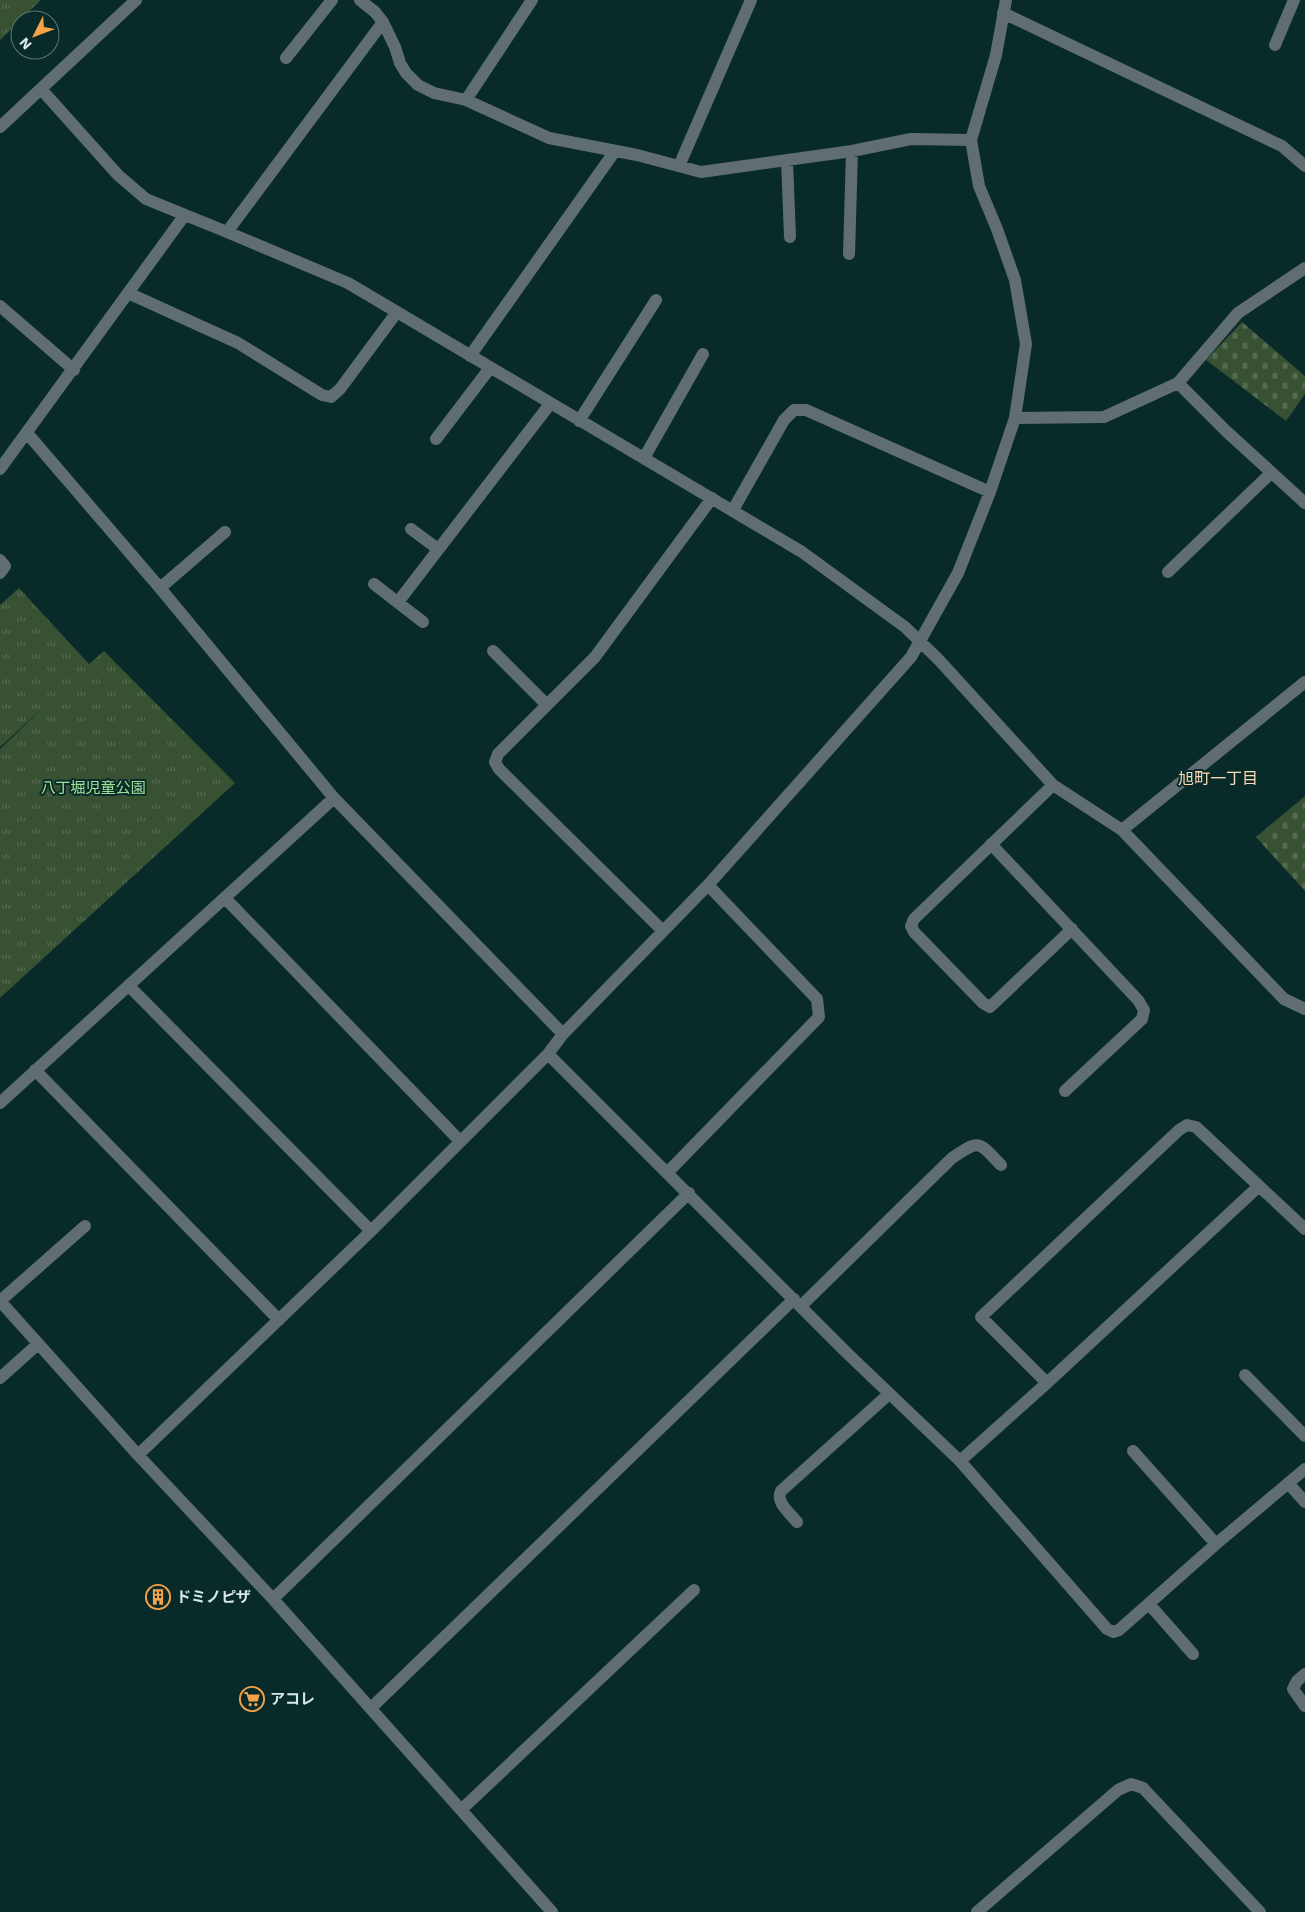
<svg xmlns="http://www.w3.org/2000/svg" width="1305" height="1912" viewBox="0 0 1305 1912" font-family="'Work Sans','Noto Sans JP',sans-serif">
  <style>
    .cemetery { fill: url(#cemetery-stones) }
    .park { fill: url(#park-tufts) }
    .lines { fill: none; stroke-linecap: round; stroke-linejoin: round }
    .minor { stroke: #606e72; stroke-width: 12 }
    .labels { text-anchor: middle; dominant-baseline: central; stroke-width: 4; stroke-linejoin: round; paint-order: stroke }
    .park-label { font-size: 15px; fill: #a2e298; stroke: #082b2a }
    .poi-label { font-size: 15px; font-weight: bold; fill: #d5e7e6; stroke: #082b2a; text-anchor: start }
    .neighbourhood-label { font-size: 16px; fill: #fdd9b7; stroke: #082b2a }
  </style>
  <defs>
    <pattern id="cemetery-stones" width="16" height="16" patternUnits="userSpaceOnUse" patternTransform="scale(1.25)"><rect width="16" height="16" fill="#385133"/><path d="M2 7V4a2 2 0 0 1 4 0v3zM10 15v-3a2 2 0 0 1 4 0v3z" fill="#546a51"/></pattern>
    <pattern id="park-tufts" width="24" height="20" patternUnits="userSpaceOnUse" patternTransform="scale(1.25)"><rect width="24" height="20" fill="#385133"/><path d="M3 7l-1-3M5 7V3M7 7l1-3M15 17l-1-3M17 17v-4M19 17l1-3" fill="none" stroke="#546a51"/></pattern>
  </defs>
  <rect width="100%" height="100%" fill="#082b2a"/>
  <path class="cemetery" d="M1242,322l63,54v18l-19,27 -80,-61z
    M1305,796v95l-49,-54z"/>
  <path class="park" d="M0,0h41l-41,40z
    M19,588l70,76 15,-13 131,132 -235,215v-249l45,-43 -45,41v-142z"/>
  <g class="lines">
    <path class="minor" d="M360,0l15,12 8,10 12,25 5,16 6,10 12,12 16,8 32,7 83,38 88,17 64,17 151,-21 59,-12 60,1
      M1003,13l279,133 23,20
      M1275,45l19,-45
      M286,58l46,-58
      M41,89l77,86 28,24 81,33 121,51 454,269 103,75 34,33 114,125 69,45 162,169 21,10
      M466,100l66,-100
      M0,127l136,-127
      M787,160l3,77
      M679,166l72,-166
      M227,232l156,-210
      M849,254l3,-103
      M128,293l110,50 84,52 9,2 9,-8 57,-77
      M0,306l74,64
      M470,356l145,-205
      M1178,383l48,48 79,72
      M1015,418l89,-1 74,-34 60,-70 67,-45
      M579,421l77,-121
      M27,433l133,155 174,210
      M436,439l54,-71
      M644,458l59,-104
      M0,469l184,-253
      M733,510l51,-90 10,-10h12l184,82
      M411,529l27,20
      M0,560l5,6 -5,7
      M1168,572l103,-99
      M374,584l49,38
      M160,588l65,-56
      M398,602l152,-198
      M493,651l54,54
      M1053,785l-139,134 -3,7 3,6 69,71 7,4 82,-78
      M1122,830l183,-148
      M991,844l147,156 6,10 -2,9 -77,72
      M225,898l235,243
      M663,931l-164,-162 -4,-7 3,-8 97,-97 117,-159
      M129,986l242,245
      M548,1054l300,300 112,107 147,168 6,3 6,-2 97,-86 89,-75
      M35,1070l244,250
      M0,1103l334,-305 229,236
      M668,1172l151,-155 -2,-18 -109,-114
      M0,1301l138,154 135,144 279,313
      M0,1301l85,-75
      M801,1306l151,-148c28,-19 26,-17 49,7
      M1245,1375l60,61
      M0,1378l38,-34
      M1047,1383l-66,-66 198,-187 8,-5 9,2 63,59
      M1133,1451l83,93
      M138,1455l233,-224 177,-177 15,-20 145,-149 203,-228 47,-84 32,-81 25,-74 11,-74 -11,-64 -18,-51 -18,-43 -8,-46 25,-85 10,-55
      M960,1461l87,-78 212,-197 46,43
      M1288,1483l17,19
      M797,1522c-7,-9 -22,-20 -16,-31l108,-97
      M273,1599l416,-406
      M1149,1604l44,50
      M1305,1674l-8,7 -4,8 12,17
      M371,1708l423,-409
      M461,1810l233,-220
      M977,1912l141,-122 13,-6 12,4 117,124"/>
  </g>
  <defs>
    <symbol id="building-ring" viewBox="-11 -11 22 22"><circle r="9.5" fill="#082b2a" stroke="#f5a346" stroke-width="1.5"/><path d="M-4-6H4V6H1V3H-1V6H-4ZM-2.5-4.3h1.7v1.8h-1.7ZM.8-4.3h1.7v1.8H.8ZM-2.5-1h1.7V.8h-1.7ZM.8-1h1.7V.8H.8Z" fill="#f5a346"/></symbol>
    <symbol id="supermarket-ring" viewBox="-11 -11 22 22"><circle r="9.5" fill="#082b2a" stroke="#f5a346" stroke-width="1.5"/><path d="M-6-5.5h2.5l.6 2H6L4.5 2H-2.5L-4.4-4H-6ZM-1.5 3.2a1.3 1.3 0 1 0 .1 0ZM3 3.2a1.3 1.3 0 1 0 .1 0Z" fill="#f5a346"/></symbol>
  </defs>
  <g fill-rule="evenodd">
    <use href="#building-ring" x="144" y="1583" width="28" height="28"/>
    <use href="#supermarket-ring" x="238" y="1685" width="28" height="28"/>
  </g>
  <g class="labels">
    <g class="park-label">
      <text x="93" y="788">八丁堀児童公園</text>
    </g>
    <g class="poi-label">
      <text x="176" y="1597">ドミノピザ</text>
      <text x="270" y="1699">アコレ</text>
    </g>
    <g class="neighbourhood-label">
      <text x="1218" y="778">旭町一丁目</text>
    </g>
  </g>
  <g transform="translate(35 35) rotate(228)"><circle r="24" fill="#082b2a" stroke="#5a7675"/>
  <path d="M0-4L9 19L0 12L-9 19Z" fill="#f5a346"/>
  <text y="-8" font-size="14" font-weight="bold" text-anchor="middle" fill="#d5e7e6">N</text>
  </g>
</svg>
